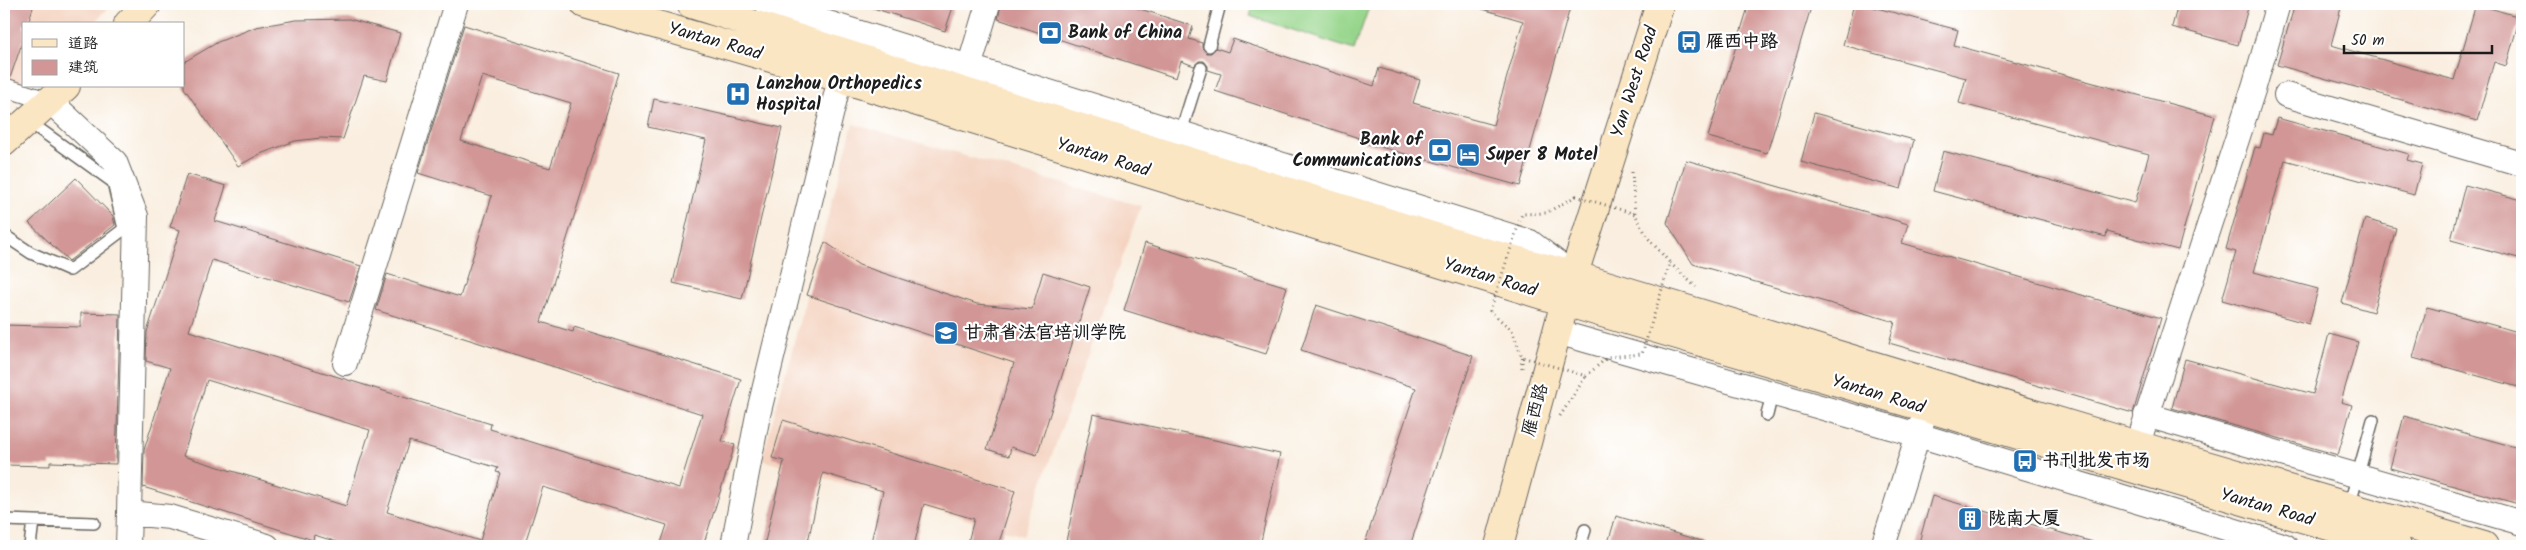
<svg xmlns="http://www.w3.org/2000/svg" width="2526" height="550" viewBox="0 0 2526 550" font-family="Kalam,'LXGW WenKai TC',sans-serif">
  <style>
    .built { fill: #f4d3c0 }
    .pitch { fill: #96d58b; stroke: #597854 }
    .building { fill: #d19695; fill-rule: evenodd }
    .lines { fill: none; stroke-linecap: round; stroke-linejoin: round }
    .service-casing { stroke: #696660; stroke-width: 14 }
    .pedestrian-casing { stroke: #696660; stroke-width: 20 }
    .minor-casing { stroke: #696660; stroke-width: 26 }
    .secondary-casing { stroke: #696660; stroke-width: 30 }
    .path { stroke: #696660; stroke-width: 3; stroke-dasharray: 1 4; stroke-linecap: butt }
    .service { stroke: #fff; stroke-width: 11 }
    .pedestrian { stroke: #fff; stroke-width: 18 }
    .minor { stroke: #fff; stroke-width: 24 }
    .secondary { stroke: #fbe6c4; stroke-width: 28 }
    .path-bridge { stroke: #696660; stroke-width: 3; stroke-dasharray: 1 4; stroke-linecap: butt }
    .labels { text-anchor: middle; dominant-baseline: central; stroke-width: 4.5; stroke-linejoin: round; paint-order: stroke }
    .poi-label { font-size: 18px; font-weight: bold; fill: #1c1c1c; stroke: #fff; text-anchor: start }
    .street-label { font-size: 18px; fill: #1c1c1c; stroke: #fff }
  </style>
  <rect width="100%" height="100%" fill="#fff"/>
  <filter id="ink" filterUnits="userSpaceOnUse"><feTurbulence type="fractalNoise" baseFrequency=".02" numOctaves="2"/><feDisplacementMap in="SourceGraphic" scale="10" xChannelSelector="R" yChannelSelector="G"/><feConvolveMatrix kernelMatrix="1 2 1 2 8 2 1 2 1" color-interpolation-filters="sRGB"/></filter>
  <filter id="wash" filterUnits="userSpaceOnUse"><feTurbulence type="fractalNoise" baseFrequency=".0096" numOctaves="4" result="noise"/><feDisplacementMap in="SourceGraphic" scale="20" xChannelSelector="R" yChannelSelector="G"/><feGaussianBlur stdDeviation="1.12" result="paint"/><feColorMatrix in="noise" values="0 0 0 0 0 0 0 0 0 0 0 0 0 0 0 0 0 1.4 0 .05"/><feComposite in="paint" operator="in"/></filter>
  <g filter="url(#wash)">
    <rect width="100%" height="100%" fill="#f9eedf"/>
    <path class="built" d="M4,4h109l-21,20h-68v61l-20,15z
      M853,124l288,82 -118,330 -261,-76z"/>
    <path class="pitch" d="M1254,4h116l-16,46 -104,-34z"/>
    <g id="blocks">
      <path class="building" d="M4,4h30l-6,20h-4v13l-14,41 -6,-1z
        M870,4h84l-9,27 -75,-24z
        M1001,4h124l68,22 -4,13 13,4v5l5,5h4l5,-5 12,4 5,-13 141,47 5,-18 41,12 -7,23 80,22 30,-104 -44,-13v-4h92l-51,182 -161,-45v-3l-144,-47 6,-17 -13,-4v-4l-4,-5h-5l-5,5 -13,-5 -5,17 -178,-59z
        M1749,4h63l-45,149 -59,-16z
        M1854,4h8l96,26 -4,15 261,71 -37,134 -71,-19 -1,6 -173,-46 10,-40 192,52 14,-49 -190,-51 7,-25 -123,-33z
        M2178,4h71l-11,41 -66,-18z
        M2295,4h47l-11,41 123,35 22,-76 44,13 -14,49 -12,-4 -17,59 -200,-56z
        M349,19l51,14 -13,48 -23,-5 -21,63 -22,-1 -26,3 -35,13 -22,12 -54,-78v-26l34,-20 38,-15 40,-7z
        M464,25l155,48 -78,249 32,10 1,-5 167,52 -19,62 13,4 -32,101h-43l7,-21 -124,-38 -19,59h-173l-37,-11 -1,5 -170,-53 1,-37 26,-82 -24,-7 1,-29 33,-102 -10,-3 17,-53 39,12 -11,35 146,45 -12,36 -137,-42 -23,71 302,93 -1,5 189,59 23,-74 -326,-104 11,-36 73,23 32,-101 -74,-23zM482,76l89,27 -21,65 -89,-27zM207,380l163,50 -24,76 -163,-50zM409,441l89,27 -2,4 4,1 -20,68 -93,-29z
        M654,99l128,29 -40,171 -69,-16 33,-143 -58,-13z
        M1814,113l100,27 -13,49 -100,-27z
        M2277,118l132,36 -2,6 15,4 -8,31 -129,-35 -31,112 64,17 -9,35 -87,-24 14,-48 -10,-3 29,-102 5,1 4,-15 8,2z
        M1686,160l222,64 -6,19 259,75 -28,95 -244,-70 6,-21 -202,-58 -26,-41z
        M76,178l37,38 2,9 -46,36 -40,-38z
        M2465,185l57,15v59l-71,-19z
        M2365,219l31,9 -23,84 -31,-9z
        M825,242l34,23 118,39 55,5 11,-37 47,15 -53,168 -26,-8 -2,9 -22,-7 27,-86 -207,-68z
        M1145,243l142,44 -21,67 -142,-44z
        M1316,305l157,51 -63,190h-46l52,-158 -115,-38z
        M2427,307l95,26v55l-109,-30z
        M81,313l39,1 -4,150 -66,-2v4l-46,-1v-140l77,2z
        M2329,334l29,8 -17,60 11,3 -14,50 -166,-47 13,-49 128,35z
        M1093,414l187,40 -20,92h-195z
        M2404,416l118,33v56l-132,-37z
        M783,420l232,71 -17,55h-31l7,-27 -50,-15 -10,42h-44l13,-55 -60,-18 -16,73h-43l20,-85 -12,-3z
        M1932,496l161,46v4h-175z
        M1616,516l89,26 -1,4h-97z"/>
    </g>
  </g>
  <g filter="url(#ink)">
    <use href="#blocks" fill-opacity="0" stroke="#696660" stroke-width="1"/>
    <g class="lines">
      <defs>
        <path id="service" d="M1209,46l11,-42
          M1180,135l21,-67
          M4,235l27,18 39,17 54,-41 -11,-47 -85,-61
          M1767,415l5,-21
          M2349,507l24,-87
          M4,520l90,3
          M30,546l3,-25
          M1580,546l5,-16"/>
        <path id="pedestrian" d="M4,87l47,15"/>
        <path id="minor" d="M767,4l763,238 42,32
          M965,81l23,-77
          M2286,95l236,69
          M51,102l64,60 21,54 -7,297
          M1557,332l361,103 367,111
          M345,363l111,-359
          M2146,415l376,108
          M2132,462l122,-375 24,-83
          M128,546l1,-33 41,4 97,29
          M733,546l25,-131 82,-337
          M1883,546l39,-124"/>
        <path id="secondary" d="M585,4l255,74 725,224 832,244
          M691,4l271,87 515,159 96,25 564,170 347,101
          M128,24l19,-20
          M4,142l62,-56
          M1499,546l66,-244 95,-298"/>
      </defs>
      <use href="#service" class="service-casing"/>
      <use href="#pedestrian" class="pedestrian-casing"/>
      <use href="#minor" class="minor-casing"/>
      <use href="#secondary" class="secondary-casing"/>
      <path class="path" d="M1632,172l3,42
        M1670,263l26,24
        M1522,368v-11
        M1560,416l26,-40"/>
      <use href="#service" class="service"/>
      <use href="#pedestrian" class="pedestrian"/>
      <use href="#minor" class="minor"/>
      <use href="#secondary" class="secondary"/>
      <path class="path-bridge" d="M1576,196l59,18 13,24 22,25 -28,91 -34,3 -22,19 -64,-19 -10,-27 -22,-19 32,-97 24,-1z"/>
    </g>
  </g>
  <defs>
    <symbol id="bank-square" viewBox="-11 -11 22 22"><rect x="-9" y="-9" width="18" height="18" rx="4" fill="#1f6fb2" stroke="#fff"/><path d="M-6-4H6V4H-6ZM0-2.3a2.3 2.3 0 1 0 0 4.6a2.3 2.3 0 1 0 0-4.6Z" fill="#fff"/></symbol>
    <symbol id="bus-square" viewBox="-11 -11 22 22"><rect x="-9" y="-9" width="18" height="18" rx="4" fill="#1f6fb2" stroke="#fff"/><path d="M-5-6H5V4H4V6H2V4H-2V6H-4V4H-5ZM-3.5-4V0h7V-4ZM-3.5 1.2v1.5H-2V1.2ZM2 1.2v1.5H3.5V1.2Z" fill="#fff"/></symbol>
    <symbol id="hospital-square" viewBox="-11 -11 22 22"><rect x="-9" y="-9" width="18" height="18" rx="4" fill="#1f6fb2" stroke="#fff"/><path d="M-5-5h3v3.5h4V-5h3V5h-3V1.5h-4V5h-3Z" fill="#fff"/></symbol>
    <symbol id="hotel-square" viewBox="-11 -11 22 22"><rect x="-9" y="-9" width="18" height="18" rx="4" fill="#1f6fb2" stroke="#fff"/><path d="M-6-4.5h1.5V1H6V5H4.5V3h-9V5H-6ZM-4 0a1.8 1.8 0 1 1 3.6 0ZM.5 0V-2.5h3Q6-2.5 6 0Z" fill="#fff"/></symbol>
    <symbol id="university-square" viewBox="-11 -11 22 22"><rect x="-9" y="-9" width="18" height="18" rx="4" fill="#1f6fb2" stroke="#fff"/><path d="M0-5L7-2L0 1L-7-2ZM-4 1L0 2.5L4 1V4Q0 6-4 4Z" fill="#fff"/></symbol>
    <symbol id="building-square" viewBox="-11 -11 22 22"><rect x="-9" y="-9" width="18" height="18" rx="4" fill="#1f6fb2" stroke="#fff"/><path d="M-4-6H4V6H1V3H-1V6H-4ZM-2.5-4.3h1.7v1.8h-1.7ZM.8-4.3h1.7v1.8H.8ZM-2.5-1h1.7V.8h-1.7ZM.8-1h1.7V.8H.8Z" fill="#fff"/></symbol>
  </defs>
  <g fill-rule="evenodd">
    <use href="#bank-square" x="1036" y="19" width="28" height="28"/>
    <use href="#bus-square" x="1675" y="28" width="28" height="28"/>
    <use href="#hospital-square" x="724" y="80" width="28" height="28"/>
    <use href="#bank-square" x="1426" y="136" width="28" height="28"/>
    <use href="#hotel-square" x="1454" y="141" width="28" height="28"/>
    <use href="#university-square" x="932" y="319" width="28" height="28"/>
    <use href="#bus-square" x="2011" y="447" width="28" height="28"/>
    <use href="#building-square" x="1956" y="505" width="28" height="28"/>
  </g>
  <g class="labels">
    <g class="poi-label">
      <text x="1068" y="33">Bank of China</text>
      <text x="1706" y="42">雁西中路</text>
      <text x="756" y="84">Lanzhou Orthopedics<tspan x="756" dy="21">Hospital</tspan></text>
      <text x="1422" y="140" text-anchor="end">Bank of<tspan x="1422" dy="21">Communications</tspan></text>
      <text x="1486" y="155">Super 8 Motel</text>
      <text x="964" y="333">甘肃省法官培训学院</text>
      <text x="2042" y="461">书刊批发市场</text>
      <text x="1988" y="519">陇南大厦</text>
    </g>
    <g class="street-label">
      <text transform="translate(715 42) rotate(16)">Yantan Road</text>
      <text transform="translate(1635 82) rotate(-72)">Yan West Road</text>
      <text transform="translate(1103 158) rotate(17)">Yantan Road</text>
      <text transform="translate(1490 278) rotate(17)">Yantan Road</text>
      <text transform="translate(1878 395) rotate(17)">Yantan Road</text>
      <text transform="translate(1536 410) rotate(-75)">雁西路</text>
      <text transform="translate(2267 508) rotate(16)">Yantan Road</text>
    </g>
  </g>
  <rect width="2526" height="550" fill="none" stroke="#fff" stroke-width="20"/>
  <rect x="22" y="22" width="162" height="65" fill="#ffffff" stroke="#a4a4a4"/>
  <rect x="32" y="39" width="25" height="8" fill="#fbe6c4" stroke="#a4a4a4"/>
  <text x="68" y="48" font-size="15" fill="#1c1c1c">道路</text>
  <rect x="32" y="60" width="25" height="15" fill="#d19695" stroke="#a4a4a4"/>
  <text x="68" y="72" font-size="15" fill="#1c1c1c">建筑</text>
  <path d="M2344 45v8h148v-8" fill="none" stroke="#1c1c1c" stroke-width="2.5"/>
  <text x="2351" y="45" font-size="15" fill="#1c1c1c" stroke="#ffffff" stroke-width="4" paint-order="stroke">50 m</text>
</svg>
